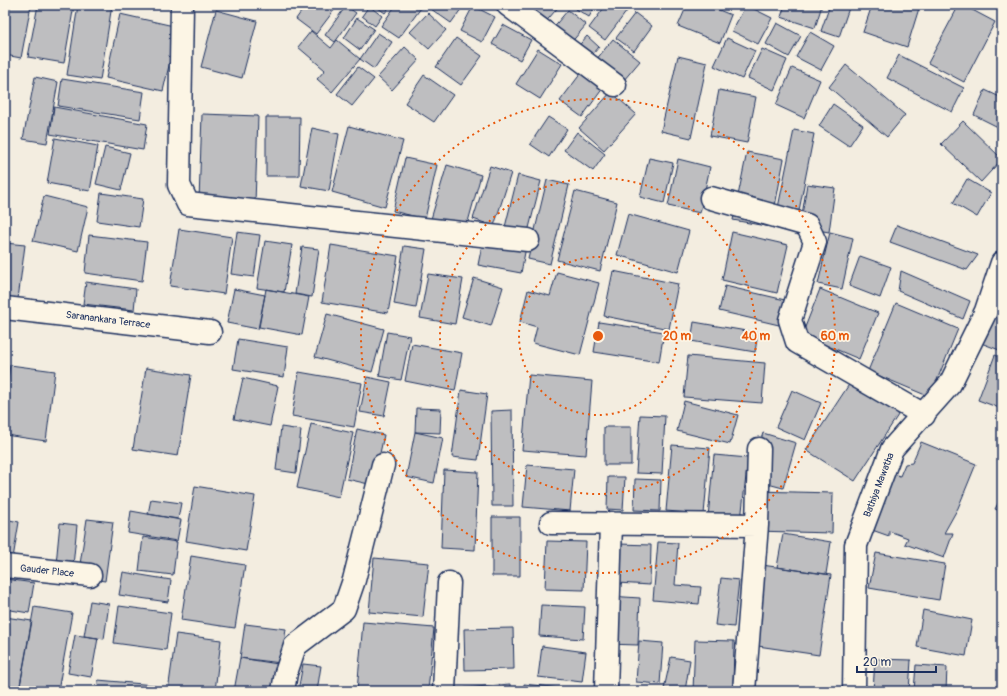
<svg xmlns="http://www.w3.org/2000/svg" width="1007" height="696" viewBox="0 0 1007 696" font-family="Pangolin,sans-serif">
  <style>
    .building { fill: #bebec0; stroke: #1b2f5e }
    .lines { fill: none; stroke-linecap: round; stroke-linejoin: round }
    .street-casing { stroke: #1b2f5e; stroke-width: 25 }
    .secondary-casing { stroke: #1b2f5e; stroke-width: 25 }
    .street { stroke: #fcf5e5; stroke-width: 22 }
    .secondary { stroke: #fcf5e5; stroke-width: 22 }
    .ring { fill: none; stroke: #e8590c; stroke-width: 2; stroke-dasharray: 2 4 }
    .labels { text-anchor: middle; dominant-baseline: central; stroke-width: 3.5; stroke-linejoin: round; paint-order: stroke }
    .street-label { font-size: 10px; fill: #1b2f5e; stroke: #fcf5e5 }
    .centre { fill: #e8590c; stroke: #fcf5e5; stroke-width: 2 }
    .ring-label { font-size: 12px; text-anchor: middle; font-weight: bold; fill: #e8590c; stroke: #fcf5e5; stroke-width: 3.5; stroke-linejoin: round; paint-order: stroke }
  </style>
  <rect width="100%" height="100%" fill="#f3ede0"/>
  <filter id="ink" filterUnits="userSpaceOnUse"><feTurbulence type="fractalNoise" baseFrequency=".025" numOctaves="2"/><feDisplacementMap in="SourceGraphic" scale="8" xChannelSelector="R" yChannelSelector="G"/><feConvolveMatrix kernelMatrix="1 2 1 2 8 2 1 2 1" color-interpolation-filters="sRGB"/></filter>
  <g filter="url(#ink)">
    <path class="building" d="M5,5h26l-10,53 -16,-3z
      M38,5h36l-10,58 -36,-6z
      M78,5h34l-12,75 -33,-5z
      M306,5h32l-22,29 -20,-15z
      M374,5h17l-6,8z
      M396,5h22l3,3 -22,30 -18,-12z
      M433,5h31l-13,18 -20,-14z
      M526,5h34l-16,19 -20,-16z
      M579,5h17l-7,12 -13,-8z
      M606,5h22l2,2 -25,33 -16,-12z
      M687,5h20l24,10 -11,28 -42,-17z
      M746,5l26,13 -14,26 -26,-13z
      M785,5h37l-7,23 -34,-11z
      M830,5h20l-11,32 -18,-6z
      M872,5h48l-13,42 -44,-15z
      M959,5h4l32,17 -31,60 -36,-19z
      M346,6l10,7 -21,29 -10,-7z
      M369,6l13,10 -7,10 -13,-10z
      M473,6l22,11 -13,25 -22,-11z
      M216,10l41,11 -15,57 -41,-11z
      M568,10l18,15 -27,32 -18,-15z
      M428,13l18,17 -17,19 -19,-17z
      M635,13l17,13 -18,25 -18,-13z
      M120,14l58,13 -15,64 -57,-13z
      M357,18l17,11 -14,21 -16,-12z
      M777,23l24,13 -12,21 -23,-13z
      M503,25l28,15 -11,20 -28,-16z
      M311,31l20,17 6,-8 23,19 -28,33 -15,-13 8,-9 -27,-23z
      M810,32l24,14 -13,24 -25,-13z
      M378,33l14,9 -18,27 -14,-10z
      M587,36l12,11 -17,20 -12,-11z
      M456,38l26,18 -21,29 -25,-18z
      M727,38l28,13 -13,28 -28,-13z
      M613,39l27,22 -27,32 -26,-22z
      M405,47l14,13 -27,30 -14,-13z
      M538,49l24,15 -22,35 -24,-15z
      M762,49l25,11 -13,30 -26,-12z
      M899,55l65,33 -12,24 -65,-34z
      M678,56l29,7 -16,75 -30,-7z
      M846,65l59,50 -18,22 -58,-50z
      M358,67l16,12 -22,27 -15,-12z
      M792,68l28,12 -16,38 -28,-13z
      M581,73l22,15 -21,29 -22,-16z
      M424,75l29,20 -19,27 -29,-19z
      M35,77l23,5 -11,61 -24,-4z
      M62,79l82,13 -4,27 -82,-13z
      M719,90l37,7 -9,46 -37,-7z
      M985,90l17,8v31l-28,-14z
      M611,92l25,22 -32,36 -25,-22z
      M833,104l30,21 -14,21 -30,-20z
      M54,107l93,17 -4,26 -93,-16z
      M202,114l56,2 -3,87 -56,-2z
      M266,117h34l-1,59h-33z
      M548,117l19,12 -18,28 -19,-13z
      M963,121l39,38 -21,23 -40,-38z
      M349,126l54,15 -18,66 -53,-15z
      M312,128l27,6 -10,57 -28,-5z
      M794,130l20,4 -19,97 -21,-4z
      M577,132l28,22 -12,17 -29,-21z
      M55,138l43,8 -8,45 -43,-8z
      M105,147l25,6 -9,37 -25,-6z
      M747,152l37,7 -13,68 -38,-7z
      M405,158l32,7 -12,54 -32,-8z
      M649,158l24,5 -9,40 -24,-6z
      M678,159l32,8 -10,46 -32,-7z
      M447,165l34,10 -15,54 -35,-10z
      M490,166l21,7 -17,53 -21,-7z
      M518,175l23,6 -13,51 -23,-5z
      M967,179l24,14 -14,24 -24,-14z
      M547,180l22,5 -19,79 -22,-5z
      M807,184l28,4 -6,44 -29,-5z
      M575,191l42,11 -17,69 -43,-11z
      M101,193l42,6 -4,28 -42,-6z
      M44,196l44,11 -10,44 -45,-10z
      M628,214l61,17 -11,41 -61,-17z
      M897,225l81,30 -11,15 -77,-28z
      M179,229l53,8 -8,57 -54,-8z
      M237,232l23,3 -6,42 -23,-3z
      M732,232l56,13 -11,48 -55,-13z
      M830,232l23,6 -11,51 -24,-5z
      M89,235l58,7 -5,39 -57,-8z
      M483,240l43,7 -5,26 -43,-8z
      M265,241l27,4 -8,47 -27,-4z
      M5,243l20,2 -7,54 -13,-2z
      M331,245l67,11 -10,57 -66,-11z
      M404,246l22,3 -10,59 -22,-4z
      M302,247l17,2 -7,48 -17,-3z
      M860,256l31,11 -11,31 -31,-12z
      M613,271l65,13 -9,45 -65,-13z
      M901,271l69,30 -7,18 -65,-28z
      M557,272l42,11 -19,72 -47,-12 4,-16 -17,-5 8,-32 22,6z
      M428,274l35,5 -8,45 -35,-6z
      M474,278l29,9 -12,39 -29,-9z
      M86,282l50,7 -2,21 -51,-6z
      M725,286l60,14 -6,25 -60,-14z
      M234,289l31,6 -7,34 -31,-6z
      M266,289l43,8 -7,38 -43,-8z
      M820,289l58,24 -19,46 -57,-24z
      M996,302l6,2v47l-21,-8z
      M896,303l62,26 -28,68 -62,-26z
      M327,314l57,15 -12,43 -57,-15z
      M599,322l65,10 -5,30 -65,-10z
      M694,322l64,11 -3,19 -64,-11z
      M387,332l23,4 -9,44 -22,-4z
      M238,339l50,8 -4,30 -51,-8z
      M412,344l50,9 -7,38 -50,-10z
      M995,355l7,3v51l-24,-9z
      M688,356l77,7 -3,40 -78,-6z
      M10,365l45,6 -9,70 -41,-6v-36z
      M146,368l45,7 -13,81 -45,-7z
      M299,372l63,11 -8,44 -62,-11z
      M529,375l63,6 -6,74 -64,-5z
      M367,377l24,5 -7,34 -24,-4z
      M243,378l35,8 -8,40 -36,-7z
      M852,380l48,32 -45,69 -49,-31z
      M461,390l26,4 -9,66 -26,-3z
      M792,390l29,13 -16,37 -29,-13z
      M684,401l54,14 -8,29 -53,-13z
      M416,408l25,1 -1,24 -25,-1z
      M512,410l1,96h-21l-1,-95z
      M640,415l25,1 -3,58 -26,-1z
      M311,424l42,9 -14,64 -42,-9z
      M281,427l20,3 -5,43 -20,-3z
      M604,427h27v38h-27z
      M357,429l27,6 -11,50 -26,-6z
      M415,432l28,6 -9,45 -28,-6z
      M763,433l33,10 -13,45 -34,-9z
      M921,442l55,22 -18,44 -14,25h9l-9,25 -39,-14 3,-6 -19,-7v5l-31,-11 32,-52 10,3 5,-12 7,-1z
      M672,445l38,3 -6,66 -38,-3z
      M714,455l34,3 -7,62 -33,-3z
      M527,465l47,4 -4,42 -47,-4z
      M444,470l34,2 -3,78 -34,-2z
      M608,477h17l-2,33 -16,-1z
      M635,479l26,1 -1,31 -26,-1z
      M195,486l60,10 -9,55 -60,-10z
      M755,491l78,2 -1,40 -78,-2z
      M1002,496v16l-7,-3z
      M151,499l30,4 -3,16 -30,-5z
      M131,511l50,9 -4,21 -49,-8z
      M492,517h28v59h-28z
      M5,519l14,3 -9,54 -5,-1z
      M87,519l26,3 -8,59 -27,-4z
      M60,523l17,2 -4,41 -17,-2z
      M783,534l48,8 -5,32 -49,-7z
      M143,537l34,5 -4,33 -34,-4z
      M547,541l39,1 -2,48 -39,-1z
      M658,542l20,1 -3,42 26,2 -2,17 -46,-4z
      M619,544l32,1 -1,40 -33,-2z
      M876,553l69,11 -6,36 -70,-12z
      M191,556l54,9 -10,63 -54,-8z
      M374,558l55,5 -6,54 -54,-5z
      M762,565l69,10 -12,80 -68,-10z
      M123,572l48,8 -3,22 -49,-7z
      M721,578l18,2 -5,47 -19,-2z
      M5,579l29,4 -5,30 -24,-4z
      M609,596l31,2 -2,47 -31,-1z
      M90,601l19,3 -5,35 -20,-3z
      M541,605l44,2 -2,32 -44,-3z
      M119,606l52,7 -5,37 -52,-7z
      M34,607l38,6 -14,78h-39z
      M923,610l49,10 -6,36 -49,-9z
      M5,617l27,4 -13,70 -14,-1z
      M363,622l71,6 -6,63h-71z
      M245,624l41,5 -5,34 -41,-5z
      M513,628l1,41 -49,1 -1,-41z
      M176,634l45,6 -6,51h-47z
      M75,635l23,3 -7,39 -23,-4z
      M695,640l39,1 -1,50h-40z
      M639,641l24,2 -3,41 -24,-2z
      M542,646l44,6 -4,30 -44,-5z
      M671,657l19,3 -5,31 -21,-2z
      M240,658l38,6 -5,27h-39z
      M875,659l36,1 -2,31h-36z
      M303,664l18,2 -4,25h-19z
      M916,665l31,2 -1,24h-32z
      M98,680l56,5 -1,6h-56z
      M510,684v7h-44l-1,-3z
      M524,684l64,7h-64z"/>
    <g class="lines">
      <defs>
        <path id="street" d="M182,5l-3,180 9,19 340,36
          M508,5l107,80
          M711,198l96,27 8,17 -25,78 7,22 127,73
          M5,308l205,24
          M551,523l206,2
          M5,566l85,9
          M283,691l3,-18 9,-27 49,-37 10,-29 29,-115
          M444,691l5,-108
          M606,691l5,-168
          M744,691l13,-166 2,-76"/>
        <path id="secondary" d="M854,691l2,-146 36,-96 58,-65 36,-73 16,-48"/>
      </defs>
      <use href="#street" class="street-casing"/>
      <use href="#secondary" class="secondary-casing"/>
      <use href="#street" class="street"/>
      <use href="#secondary" class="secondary"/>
    </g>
  </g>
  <g class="ring">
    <circle cx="598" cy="336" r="79"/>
    <circle cx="598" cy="336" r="158"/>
    <circle cx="598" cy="336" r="237"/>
  </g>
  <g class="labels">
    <g class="street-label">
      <text transform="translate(108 320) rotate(7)">Saranankara Terrace</text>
      <text transform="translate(879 485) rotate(-69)">Bathiya Mawatha</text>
      <text transform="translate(47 571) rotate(6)">Gauder Place</text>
    </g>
  </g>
  <circle cx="598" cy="336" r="6" class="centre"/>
  <g class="ring-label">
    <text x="677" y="340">20 m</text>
    <text x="756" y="340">40 m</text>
    <text x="835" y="340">60 m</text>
  </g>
  <rect width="1007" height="696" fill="none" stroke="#fcf5e5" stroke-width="20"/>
  <rect x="10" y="10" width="987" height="676" fill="none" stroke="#1b2f5e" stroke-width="1.5" filter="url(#ink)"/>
  <path d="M857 666v6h79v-6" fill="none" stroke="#1b2f5e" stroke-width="2"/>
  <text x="863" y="666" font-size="12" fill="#1b2f5e" stroke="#fcf5e5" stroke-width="3" paint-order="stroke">20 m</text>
</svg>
